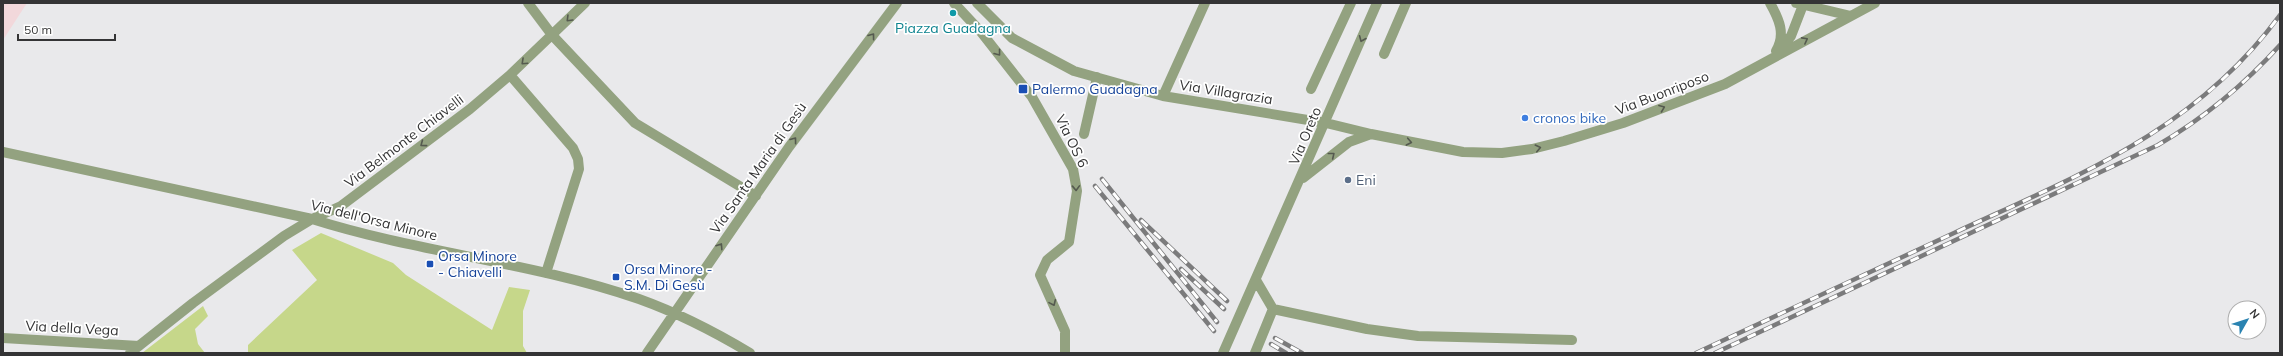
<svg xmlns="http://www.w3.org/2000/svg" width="2283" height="356" viewBox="0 0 2283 356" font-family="Mulish,sans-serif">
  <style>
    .medical { fill: #f2d8db }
    .green { fill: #c6d78a }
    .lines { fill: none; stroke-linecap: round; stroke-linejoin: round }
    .minor { stroke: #93a280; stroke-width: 10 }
    .rail-casing { stroke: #7b7b7c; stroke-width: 4.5 }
    .rail { stroke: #fff; stroke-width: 3; stroke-dasharray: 9; stroke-linecap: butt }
    .oneway { stroke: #555a4f }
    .culture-dot { fill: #0f9aa8; stroke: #fff; stroke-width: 1.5 }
    .transit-dot { fill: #1a4fb4; stroke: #fff; stroke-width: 1.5 }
    .shop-dot { fill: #3f7fe0; stroke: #fff; stroke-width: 1.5 }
    .service-dot { fill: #5c6f8a; stroke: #fff; stroke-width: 1.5 }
    .labels { text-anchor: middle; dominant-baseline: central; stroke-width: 3.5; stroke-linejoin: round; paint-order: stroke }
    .culture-label { font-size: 14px; fill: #0d838f; stroke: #fff }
    .transit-label { font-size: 14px; fill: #164399; stroke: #fff; text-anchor: start }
    .street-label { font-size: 14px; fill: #343435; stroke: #fff }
    .shop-label { font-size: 14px; fill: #366cbe; stroke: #fff; text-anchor: start }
    .service-label { font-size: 14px; fill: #4e5e75; stroke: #fff; text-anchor: start }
  </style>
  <rect width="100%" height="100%" fill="#e9e9eb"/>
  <path class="medical" d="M3,3h24l-24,37z"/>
  <path class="green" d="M321,233l72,30 13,12 86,55 17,-43 21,3 -7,21v35l4,7h-279v-8l69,-65 -25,-30z
    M203,306l5,10 -13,13 3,15 7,9h-63z"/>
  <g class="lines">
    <path class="minor" d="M528,3l24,32 83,88 121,73
      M954,3l27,29 51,65 41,72 4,22 -8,51 -22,18 -7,15 25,56v22
      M977,3l35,35 62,33 89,25 163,27 45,11 92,18 39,1 30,-4 32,-8 59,-18 102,-39 150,-81
      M1770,3c9,16 16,31 6,48
      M1796,3l55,13
      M1778,52l13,-16 12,-31
      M1384,54l22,-51
      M510,75l63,73 5,11 1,10 -33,104
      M1311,89l40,-86
      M1163,96l42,-93
      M1084,134l13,-57
      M3,152l309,67c107,34 220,43 327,80 39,14 76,33 111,54
      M1303,178l46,-36 22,-8
      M1273,309l94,20 51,7 154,4
      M3,338l136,8
      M130,353l63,-50 91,-67 28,-17 29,-13 129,-97 40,-34 75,-72
      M647,353l142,-206 108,-144
      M1223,353l154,-350
      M1255,353l18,-44 -17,-29"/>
    <defs>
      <path id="rail" d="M1102,179l115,143
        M1095,186l119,145
        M1141,220l86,81
        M1181,269l43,40
        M1275,338l27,15
        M1271,344l15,9
        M1696,353c86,-40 172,-80 258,-120 125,-58 241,-102 326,-218
        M1715,353l443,-208c46,-27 86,-60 122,-100"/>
    </defs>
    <use href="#rail" class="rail-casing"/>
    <use href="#rail" class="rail"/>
  </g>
  <defs><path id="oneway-chevron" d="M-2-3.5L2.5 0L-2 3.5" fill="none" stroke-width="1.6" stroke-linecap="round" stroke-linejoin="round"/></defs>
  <g class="oneway">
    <use href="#oneway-chevron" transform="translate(569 19) rotate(135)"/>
    <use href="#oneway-chevron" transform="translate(872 36) rotate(-53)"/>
    <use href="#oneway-chevron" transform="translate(1362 39) rotate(113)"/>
    <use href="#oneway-chevron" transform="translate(1805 40) rotate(-28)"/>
    <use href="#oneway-chevron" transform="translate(998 53) rotate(52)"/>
    <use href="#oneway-chevron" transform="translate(524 62) rotate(137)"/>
    <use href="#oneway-chevron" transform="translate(1662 108) rotate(-21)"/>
    <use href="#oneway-chevron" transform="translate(794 140) rotate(-53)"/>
    <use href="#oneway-chevron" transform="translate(1409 142) rotate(11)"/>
    <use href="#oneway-chevron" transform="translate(423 144) rotate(143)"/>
    <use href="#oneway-chevron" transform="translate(1538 148) rotate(-13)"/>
    <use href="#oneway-chevron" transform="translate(1332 155) rotate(-39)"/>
    <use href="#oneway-chevron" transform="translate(1076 188) rotate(88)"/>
    <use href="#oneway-chevron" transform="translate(720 246) rotate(-57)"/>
    <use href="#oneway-chevron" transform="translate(1053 303) rotate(66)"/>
  </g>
  <circle class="culture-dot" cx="953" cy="13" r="4"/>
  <g class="transit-dot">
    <rect x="1018" y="84" width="10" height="10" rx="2"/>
    <rect x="426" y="260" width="8" height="8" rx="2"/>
    <rect x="612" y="273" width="8" height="8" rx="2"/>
  </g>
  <circle class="shop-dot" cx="1525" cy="118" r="4"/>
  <circle class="service-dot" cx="1348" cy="180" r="4"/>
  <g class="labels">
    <g class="culture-label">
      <text x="953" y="28">Piazza Guadagna</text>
    </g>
    <g class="transit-label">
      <text x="1032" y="89">Palermo Guadagna</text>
      <text x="438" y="256">Orsa Minore<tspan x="438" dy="16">- Chiavelli</tspan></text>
      <text x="624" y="269">Orsa Minore -<tspan x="624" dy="16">S.M. Di Gesù</tspan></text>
    </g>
    <g class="street-label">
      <text transform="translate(1226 92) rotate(9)">Via Villagrazia</text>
      <text transform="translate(1662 93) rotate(-21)">Via Buonriposo</text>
      <text transform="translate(1305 136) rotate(-67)">Via Oreto</text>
      <text transform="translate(404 141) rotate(-37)">Via Belmonte Chiavelli</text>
      <text transform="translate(1072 141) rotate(64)">Via OS 6</text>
      <text transform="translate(758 168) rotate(-55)">Via Santa Maria di Gesù</text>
      <text transform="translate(374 220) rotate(14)">Via dell'Orsa Minore</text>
      <text transform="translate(72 328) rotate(3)">Via della Vega</text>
    </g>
    <g class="shop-label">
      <text x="1533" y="118">cronos bike</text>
    </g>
    <g class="service-label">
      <text x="1356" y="180">Eni</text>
    </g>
  </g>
  <rect width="2283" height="356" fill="none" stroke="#343435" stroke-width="8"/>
  <g transform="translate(2247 320) rotate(51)"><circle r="19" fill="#ffffff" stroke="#aeaeae"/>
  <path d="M0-3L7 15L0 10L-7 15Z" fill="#2a83b1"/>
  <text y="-6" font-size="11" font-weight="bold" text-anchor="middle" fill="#343435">N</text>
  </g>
  <path d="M18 34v6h97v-6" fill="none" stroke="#343435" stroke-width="2"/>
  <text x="24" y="34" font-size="12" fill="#343435" stroke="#ffffff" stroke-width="3" paint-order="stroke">50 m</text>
</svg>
